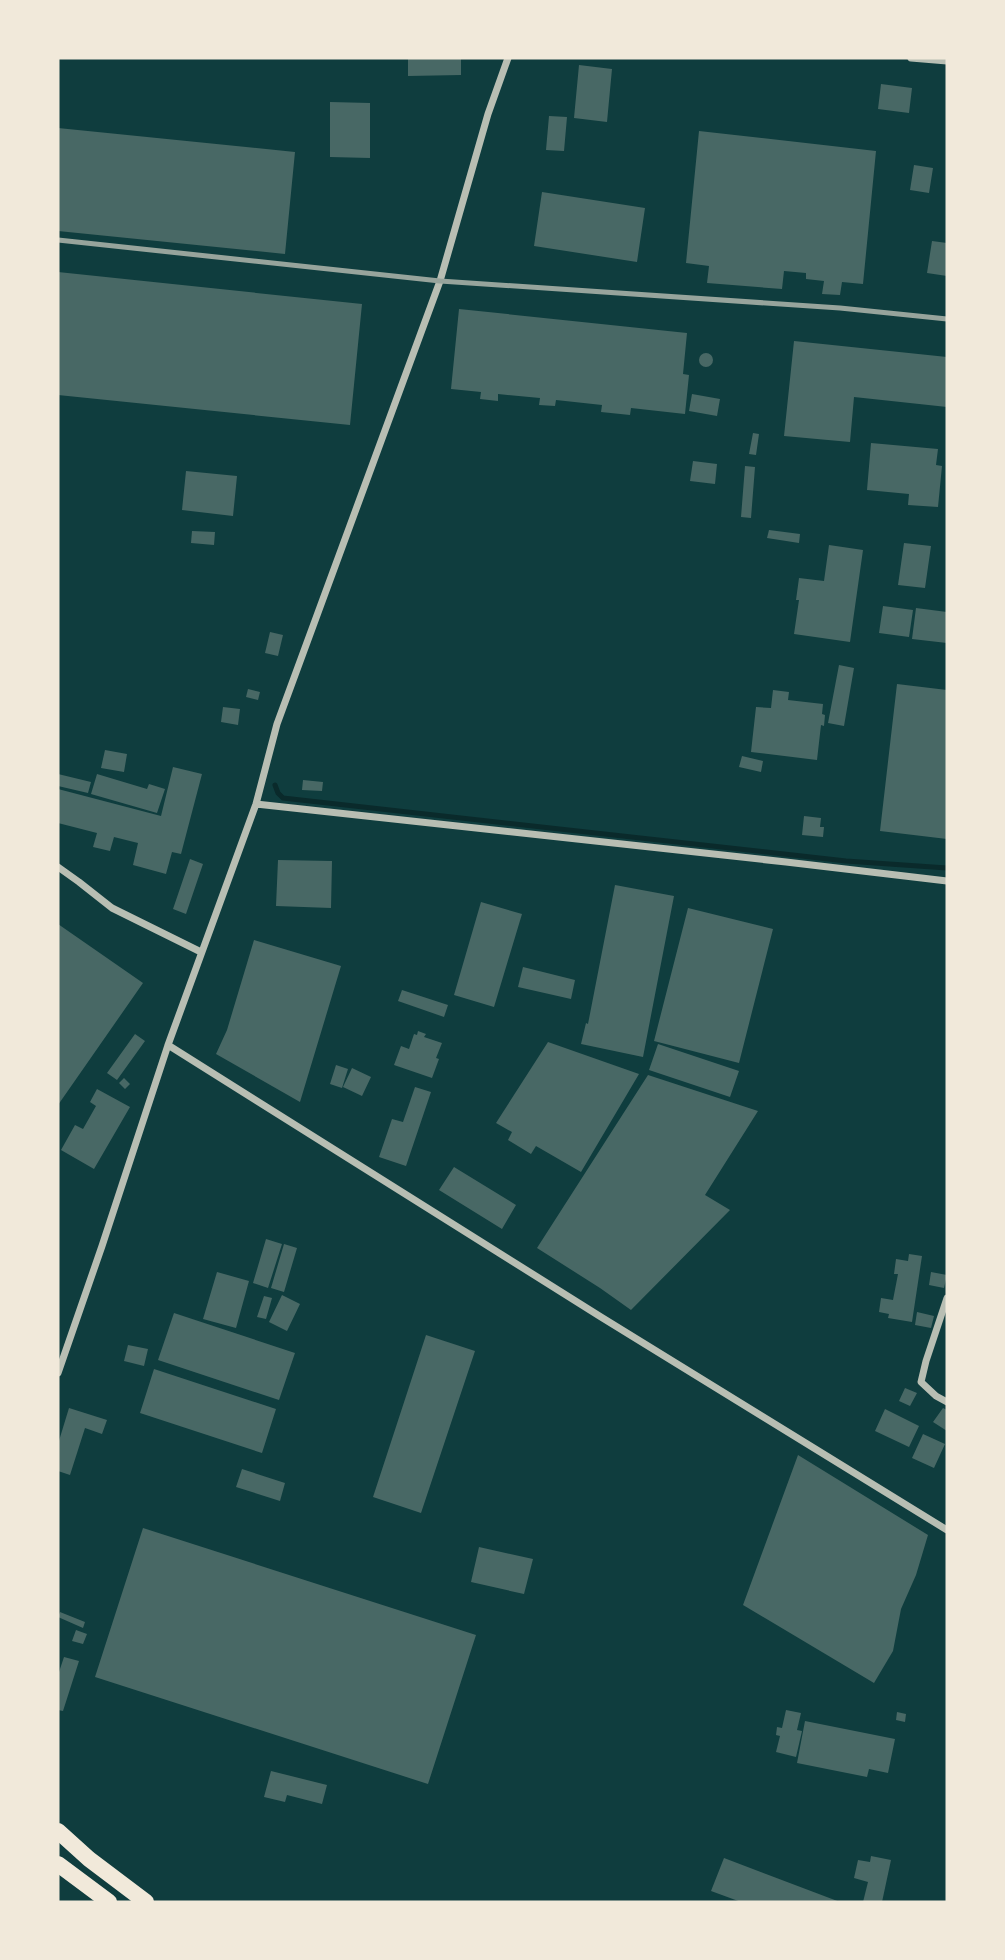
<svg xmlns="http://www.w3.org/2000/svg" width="1005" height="1960" viewBox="0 0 1005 1960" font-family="'Public Sans',sans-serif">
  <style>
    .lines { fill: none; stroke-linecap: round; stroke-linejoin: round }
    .stream { stroke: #0a2a2b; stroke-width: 5 }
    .building { fill: #486865 }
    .minor { stroke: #b8beb3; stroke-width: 7 }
    .trunk { stroke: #f1e9da; stroke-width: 16 }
    .rail { stroke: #97a49c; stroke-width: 5 }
  </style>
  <rect width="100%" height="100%" fill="#0f3d3e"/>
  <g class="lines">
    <path class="stream" d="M275,785l3,8 5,5 563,63 101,7"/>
  </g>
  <path class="building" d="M408,58h53v17l-53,1z
    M579,65l33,4 -5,53 -33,-4z
    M881,84l31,4 -3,25 -31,-4z
    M330,102l40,1v55l-40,-1z
    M549,116l18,1 -3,34 -18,-1z
    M58,128l237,24 -10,102 -227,-23z
    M699,131l177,20 -13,133 -21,-2 -2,13 -18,-1 2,-13 -18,-2v-6l-22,-2 -2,18 -75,-6 2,-17 -23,-3z
    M914,165l19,3 -4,25 -19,-3z
    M542,192l103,16 -8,54 -103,-16z
    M932,241l15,2v33l-20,-3z
    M58,272l304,32 -12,121 -292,-30z
    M459,309l228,24 -4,41 6,1 -4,39 -54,-6 -1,7 -29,-3 1,-7 -46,-5 -1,6 -16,-1 1,-7 -42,-4v7l-18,-2 1,-7 -30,-3z
    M794,341l153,16v50l-93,-10 -4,45 -66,-6z
    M699 360a7 7 0 1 1 14 0a7 7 0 1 1-14 0Z
    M692,394l28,5 -3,17 -28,-5z
    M753,433l6,1 -3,21 -7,-1z
    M871,443l67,6 -2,16 6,1 -4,41 -30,-2 1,-11 -42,-4z
    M693,461l24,3 -2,20 -25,-3z
    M745,466l10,1 -4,51 -10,-1z
    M186,471l51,5 -4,40 -51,-6z
    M769,530l31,4 -1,9 -32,-5z
    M192,531l23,1 -1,13 -23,-2z
    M904,543l27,3 -6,42 -27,-3z
    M829,545l34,5 -13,92 -56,-8 5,-34h-3l3,-22 25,3z
    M883,606l30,4 -4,27 -30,-4z
    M916,608l31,4v31l-35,-4z
    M270,632l13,3 -5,21 -13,-3z
    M839,665l15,3 -10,58 -16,-3z
    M897,684l50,6v149l-67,-8z
    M248,689l12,3 -2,8 -12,-3z
    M773,690l16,2 -1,8 35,4 -1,10 3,1 -1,11 -3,-1 -4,35 -66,-8 5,-45 15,1z
    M223,707l17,2 -2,16 -17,-3z
    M105,750l22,4 -3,18 -23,-4z
    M742,756l21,5 -2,11 -22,-5z
    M173,767l29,7 -21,80 -9,-2 -6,22 -33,-9 5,-22 -24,-6 -4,14 -17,-4 4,-14 -39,-10v-34l103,27z
    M58,774l33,8 -3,11 -30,-7z
    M97,774l50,15 2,-5 16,5 -8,24 -66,-19z
    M303,780l20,2 -1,9 -20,-1z
    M804,816l17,2 -1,9h4l-1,10 -21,-2z
    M190,859l13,5 -17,50 -13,-5z
    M278,860l54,1 -1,47 -55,-2z
    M615,885l59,11 -31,161 -62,-13 5,-21 2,1z
    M481,902l41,12 -28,93 -40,-12z
    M688,908l85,21 -34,134 -85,-22z
    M58,924l85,59 -85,122z
    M254,940l87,26 -41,136 -84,-48 11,-24z
    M523,967l52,13 -4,19 -53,-12z
    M402,990l46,15 -4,12 -46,-16z
    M418,1031l8,3 -2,3 18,6 -6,15 3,1 -7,19 -38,-13 7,-19 8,3 5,-15 3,1z
    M135,1034l10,7 -28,39 -10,-7z
    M548,1042l91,32 -58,98 -45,-26 -5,8 -23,-14 4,-8 -16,-9z
    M658,1044l81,27 -9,26 -81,-27z
    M336,1065l12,4 -6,19 -12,-4z
    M352,1068l19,9 -9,19 -19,-9z
    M648,1075l110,36 -53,84 25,15 -99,100 -31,-22 -63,-40z
    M124,1078l6,6 -5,5 -6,-6z
    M415,1087l16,5 -25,74 -27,-9 13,-38 11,3z
    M97,1089l33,18 -36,62 -33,-19 14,-25 8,4 13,-23 -6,-4z
    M454,1167l62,38 -14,24 -63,-39z
    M266,1239l16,5 -14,44 -15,-5z
    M284,1244l13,4 -13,44 -13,-4z
    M909,1254l13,2 -10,66 -24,-4 1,-4 -10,-2 2,-14 12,2 5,-26h-4l2,-15 12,2z
    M217,1272l32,9 -13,47 -33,-9z
    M931,1272l16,3 -3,13 -15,-3z
    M282,1295l18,9 -13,27 -18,-9z
    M264,1296l8,2 -6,21 -9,-2z
    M917,1312l17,4 -3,12 -16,-3z
    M174,1313l121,40 -16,47 -121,-40z
    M426,1335l49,16 -54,162 -48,-16z
    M128,1345l20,4 -4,17 -20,-5z
    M154,1369l122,40 -14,44 -122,-40z
    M905,1388l12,5 -7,13 -11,-5z
    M69,1408l38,12 -5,14 -17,-6 -15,47 -12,-4v-27z
    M943,1408l4,2v21l-14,-9z
    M885,1409l34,17 -10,21 -34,-16z
    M923,1434l22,10 -11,24 -22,-10z
    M798,1455l130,80 -12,40 -15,34 -8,42 -19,32 -131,-78z
    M242,1469l43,14 -5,18 -44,-14z
    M143,1528l333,107 -48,149 -333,-107z
    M479,1547l54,12 -9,35 -53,-12z
    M60,1612l25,10 -2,6 -25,-11z
    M76,1630l11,4 -4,10 -11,-3z
    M64,1657l15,4 -16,50 -5,-1v-35z
    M786,1710l15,3 -4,17 5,1 -6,26 -20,-5 4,-16 -4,-1 1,-8 5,1z
    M897,1712l9,2 -1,8 -9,-2z
    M805,1721l90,18 -7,34 -19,-4 -2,8 -70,-14z
    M271,1771l56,14 -5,19 -35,-9 -2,7 -21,-5z
    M871,1856l20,4 -9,42h-19l5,-20 -14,-4 4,-18 12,2z
    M724,1858l116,44h-99l-30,-11z"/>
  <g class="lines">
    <path class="minor" d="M911,58l36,3
      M256,804l530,58 161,19
      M58,867l21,15 33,26 89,44
      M168,1045l433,272 346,213
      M947,1298l-21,63 -5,21 15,14 11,6
      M58,1373l44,-127 66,-201 88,-241 21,-80 163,-443 48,-167 20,-56"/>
    <path class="trunk" d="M58,1831l31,28 57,43
      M58,1864l51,38"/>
    <path class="rail" d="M58,240l382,41 400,27 107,11"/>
  </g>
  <rect width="1005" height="1960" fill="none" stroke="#f1e9da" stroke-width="119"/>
</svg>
